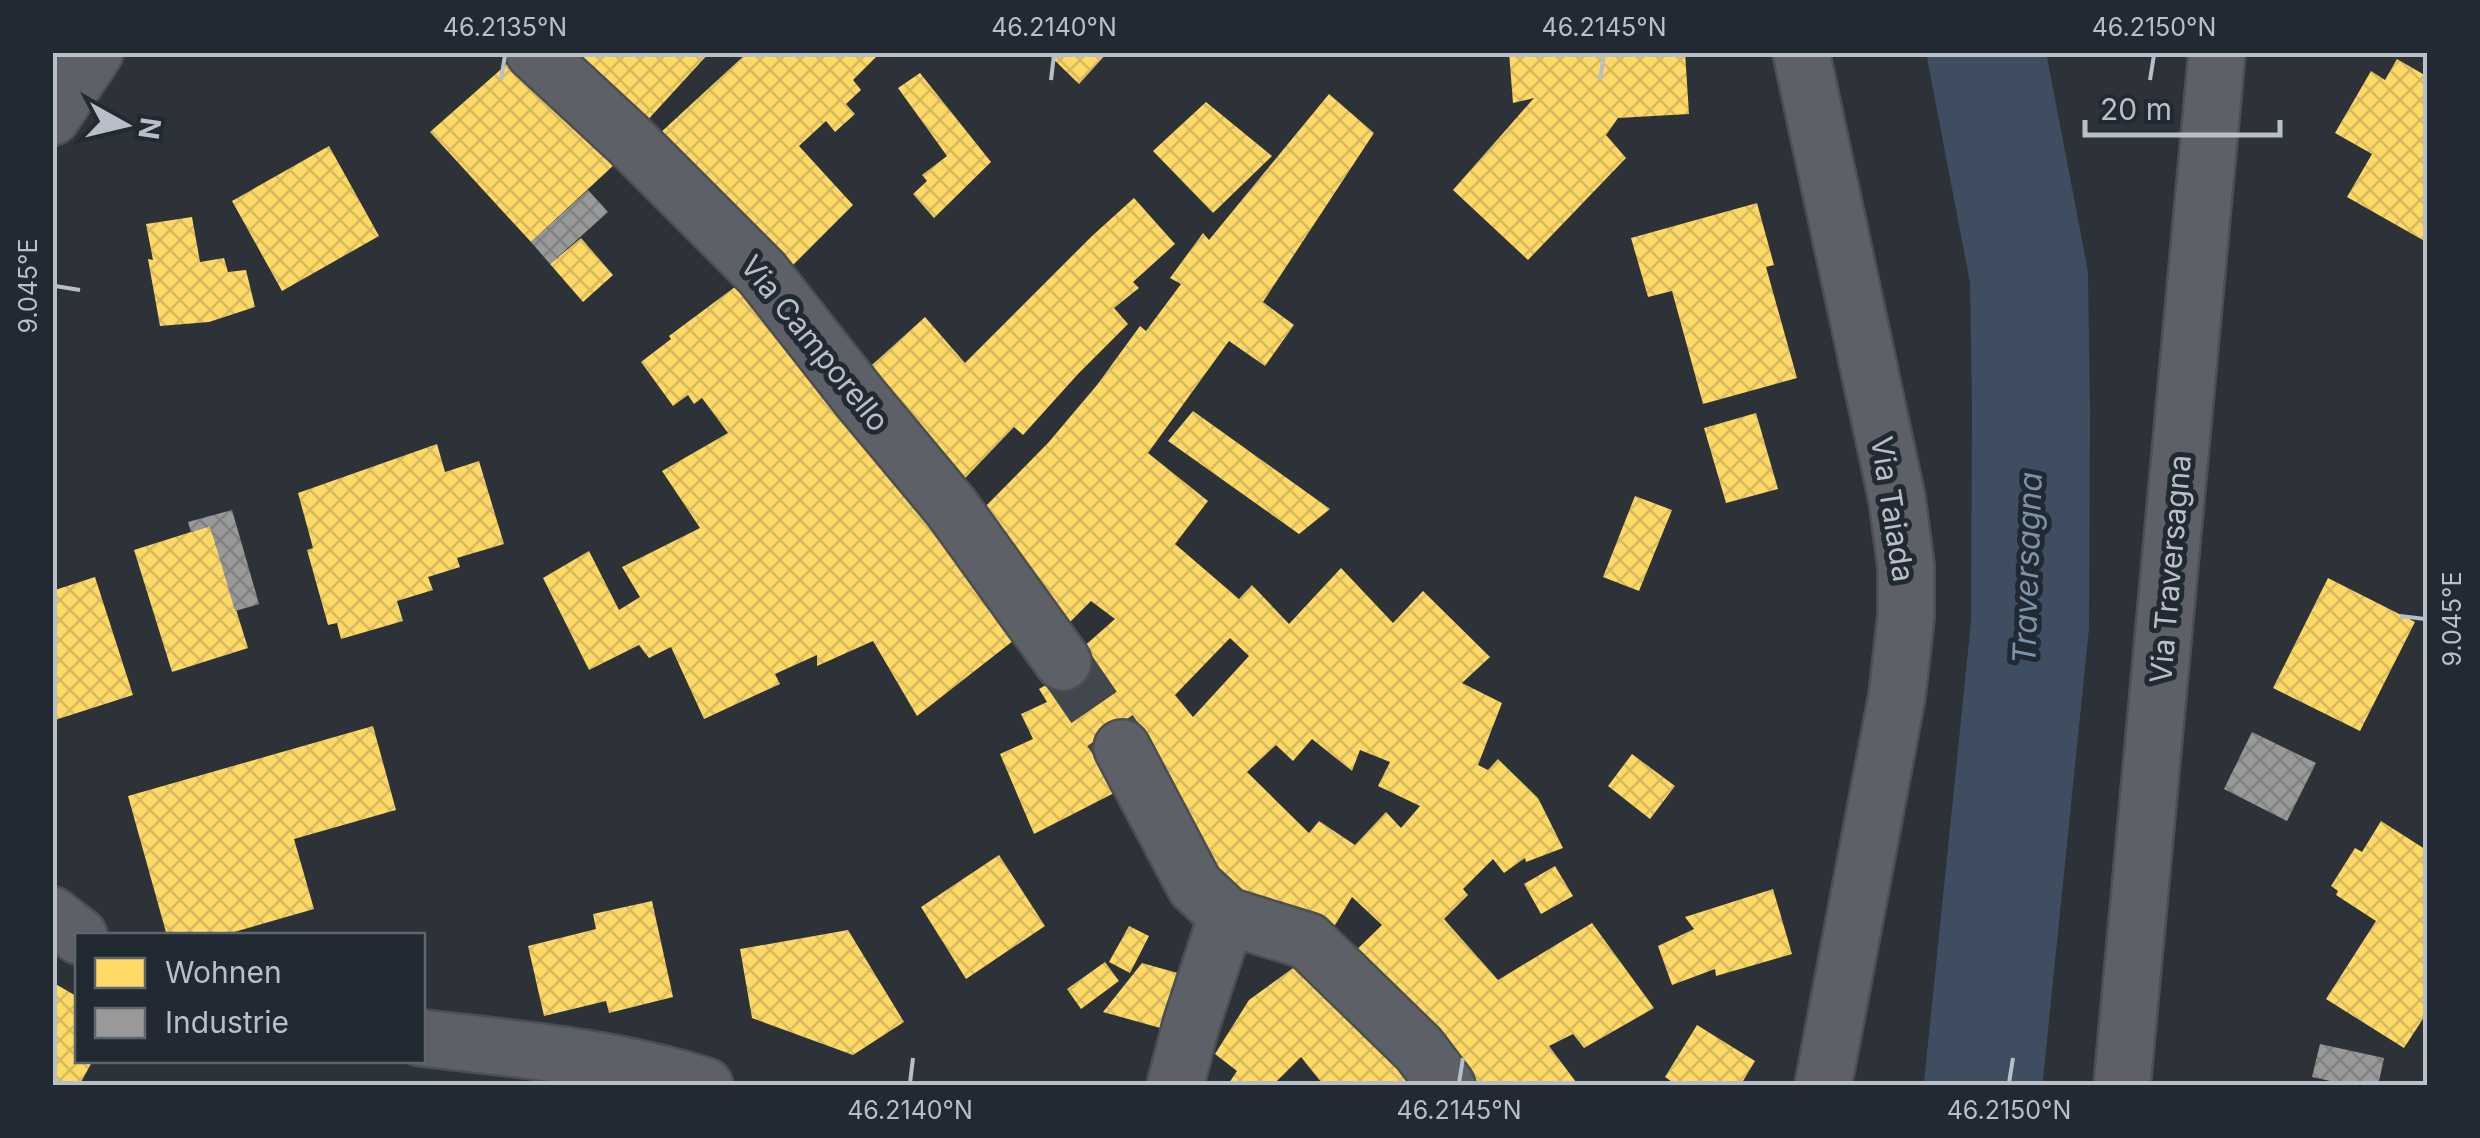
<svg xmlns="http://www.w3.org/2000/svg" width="2480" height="1138" viewBox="0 0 2480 1138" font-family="Inter,sans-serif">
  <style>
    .homes { fill: url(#homes-cross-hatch); fill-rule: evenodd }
    .industry { fill: url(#industry-cross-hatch) }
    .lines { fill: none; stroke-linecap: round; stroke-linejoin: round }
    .river { stroke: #3e4e60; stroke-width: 118 }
    .minor-tunnel { stroke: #42474e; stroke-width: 55; stroke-dasharray: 55 28; stroke-linecap: butt }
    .minor-casing { stroke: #4b4e53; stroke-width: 60 }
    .minor { stroke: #5d6066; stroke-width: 55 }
    .ticks { fill: none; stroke: #b8bfc8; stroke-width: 4 }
    .labels { text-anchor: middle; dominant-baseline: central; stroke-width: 10; stroke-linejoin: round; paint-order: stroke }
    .street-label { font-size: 30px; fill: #b8bfc8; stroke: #212932 }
    .water-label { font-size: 32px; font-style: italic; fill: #7c92a8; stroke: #212932 }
    .neatline { fill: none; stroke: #b8bfc8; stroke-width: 4 }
    .ticks-label { font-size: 25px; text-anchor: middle; fill: #b8bfc8 }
  </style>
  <defs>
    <pattern id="homes-cross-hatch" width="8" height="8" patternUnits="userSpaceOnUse" patternTransform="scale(2.5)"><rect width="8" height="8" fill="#ffd966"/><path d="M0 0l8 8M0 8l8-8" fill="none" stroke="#d7b95e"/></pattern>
    <pattern id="industry-cross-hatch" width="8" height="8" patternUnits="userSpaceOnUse" patternTransform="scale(2.5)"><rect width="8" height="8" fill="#999"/><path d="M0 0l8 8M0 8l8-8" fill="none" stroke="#808182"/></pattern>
  </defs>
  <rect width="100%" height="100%" fill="#2d3238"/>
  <path class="homes" d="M588,52h122l-66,72 -63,-64z
    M748,52h133l-28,28 8,10 -15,14 9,10 -20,18 -9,-11 -27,25 54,59 -73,73 -121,-144z
    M1046,52h62l-29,32z
    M1509,52h176l4,62 -71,4 -12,17 20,23 -98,102 -75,-70 81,-92 -21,5z
    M2397,59l31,18v166l-81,-46 25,-43 -37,-21 36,-62 14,9z
    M507,64l108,100 -84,78 -101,-110z
    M920,73l71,89 -57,56 -21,-24 14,-13 -5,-6 25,-19 -49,-68z
    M1329,94l45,39 -111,169 31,23 -29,41 -36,-25 -81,112 60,48 -33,43 64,55 13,-14 37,39 52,-56 52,55 30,-32 67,66 -28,26 40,20 -24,62 10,5 10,-11 40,39 25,50 -37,14 -1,-4 -21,15 -11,-14 -30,30 5,6 -24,24 54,61 94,-57 62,85 -70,40 -11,-14 -24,12 30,40h-105l-129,-125 37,-36 -30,-28 -26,43 -47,-25 -77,-46 -82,-79 -86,44 -34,-80 33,-15 -12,-25 26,-12 -8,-13 14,-8 28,-32 34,-30 -24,-18 -32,32 -78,-122 67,-68 49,-58 43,-59 6,5 35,-47 -11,-6 33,-45 6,7zM1230,638l19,18 -56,61 -18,-22zM1312,739l40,32 8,-21 30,12 -12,24 42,20 -19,22 -15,-16 -31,33 -36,-24 -10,12 -62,-61 29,-27 17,16z
    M1206,102l66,54 -59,57 -60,-62z
    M329,146l50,90 -97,55 -50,-90z
    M1134,198l41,46 -42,38 6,6 -25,20 14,16 -50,50 -55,61 -9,-8 -64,67 -88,-120 63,-57 40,46 127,-127z
    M1757,203l17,62 -8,2 31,111 -94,26 -31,-113 -24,6 -17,-59z
    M192,217l8,45 24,-4 4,14 18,-2 9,37 -46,15 -49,4 -12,-67 5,1 -7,-36z
    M581,238l32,37 -30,27 -33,-38z
    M755,272l268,361 -106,83 -44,-75 -56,25v-11l-42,19 5,10 -76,35 -33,-72 -22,11 -10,-13 -50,25 -46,-92 46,-27 30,59 21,-13 -18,-30 78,-39 -38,-57 66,-38 -26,-35 -8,6 -6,-9 -15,11 -32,-44 30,-23 -2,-3z
    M1193,411l137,98 -31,25 -131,-93z
    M1756,413l22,76 -52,14 -22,-75z
    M437,444l8,28 34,-11 25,83 -47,14 3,9 -32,10 5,13 -36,11 6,20 -62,18 -4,-16 -9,2 -21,-75 6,-2 -15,-55z
    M1635,496l37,14 -33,81 -36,-14z
    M210,526l38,122 -76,24 -38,-122z
    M95,577l38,118 -81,26v-130z
    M2328,578l87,44 -55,109 -87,-43z
    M373,726l23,84 -102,29 20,70 -94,27h-53l-39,-140z
    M1632,754l43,32 -25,33 -42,-33z
    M2381,821l47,30v160l-24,37 -78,-49 50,-78 -40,-26 2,-4 -7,-5 24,-38 7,4z
    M999,855l46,71 -79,53 -45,-72z
    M1555,866l18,30 -32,18 -17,-30z
    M1773,889l19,65 -76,22 -1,-7 -43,16 -14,-39 36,-17 -9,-12z
    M652,901l21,96 -64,16 -3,-12 -62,15 -16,-70 68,-17 -3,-15z
    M1129,926l20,10 -19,37 -21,-11z
    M848,930l56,92 -51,33 -101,-37 -12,-69z
    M1315,952l120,134h-119l5,-4 -20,-25 -29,29h-45l10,-15 -22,-17 34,-54z
    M1105,962l14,19 -38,28 -14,-20z
    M1142,963l57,16 -17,55 -79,-22z
    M52,982l26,15v63h15l-14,26h-23l-4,-3z
    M1697,1025l58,36 -15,25h-62l-13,-9z"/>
  <path class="industry" d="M588,190l20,22 -58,52 -19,-22z
    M232,510l27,94 -24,7 -25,-85 -19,6 -3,-10z
    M2252,732l64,31 -29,58 -63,-32z
    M2320,1044l64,14 -6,28h-24l-42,-9z"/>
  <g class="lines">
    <path class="river" d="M1983,1086l47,-461 1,-216 -2,-132 -43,-225"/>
    <path class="minor-tunnel" d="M1063,662l59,86"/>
    <defs>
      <path id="minor" d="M534,52l95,88 133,133 99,126 90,108 112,155
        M1801,52l96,447 9,67v51l-9,79 -74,390
        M52,117l43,-65
        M1122,748l73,138 32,30 81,25 111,108 28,37
        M52,915l27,21
        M422,1038c95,11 192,19 283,48
        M1175,1086l16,-61 36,-109
        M2122,1086l95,-1034"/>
    </defs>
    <use href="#minor" class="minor-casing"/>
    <use href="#minor" class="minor"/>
  </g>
  <path class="ticks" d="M501,80l4,-25M1051,80l3,-25M1600,80l4,-25M2150,80l4,-25M55,286l25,4M2400,616l25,3M910,1083l3,-25M1459,1083l4,-25M2009,1083l4,-25"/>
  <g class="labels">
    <g class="street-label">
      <text transform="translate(815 343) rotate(51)">Via Camporello</text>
      <text transform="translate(1893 509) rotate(81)">Via Taiada</text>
      <text transform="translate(2170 569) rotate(-85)">Via Traversagna</text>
    </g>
    <g class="water-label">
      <text transform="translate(2027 568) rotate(-88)">Traversagna</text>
    </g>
  </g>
  <rect width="2480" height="1138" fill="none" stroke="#212932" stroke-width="110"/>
  <rect x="75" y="933" width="350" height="130" fill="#212932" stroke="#5d656e" stroke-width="2.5"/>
  <rect x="95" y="958" width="50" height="30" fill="#ffd966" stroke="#5d656e" stroke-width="2.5"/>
  <text x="165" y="983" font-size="30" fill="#b8bfc8">Wohnen</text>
  <rect x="95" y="1008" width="50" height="30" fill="#999999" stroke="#5d656e" stroke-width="2.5"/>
  <text x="165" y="1033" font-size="30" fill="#b8bfc8">Industrie</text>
  <g transform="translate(125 125) rotate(98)" stroke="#212932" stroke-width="8" paint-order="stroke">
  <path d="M0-8L18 38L0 25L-18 38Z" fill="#b8bfc8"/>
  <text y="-15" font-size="28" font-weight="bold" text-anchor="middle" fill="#b8bfc8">N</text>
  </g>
  <path d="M2085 120v15h195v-15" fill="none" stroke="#b8bfc8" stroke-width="5"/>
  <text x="2100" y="120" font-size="30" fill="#b8bfc8" stroke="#212932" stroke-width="8" paint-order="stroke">20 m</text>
  <rect x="55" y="55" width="2370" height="1028" class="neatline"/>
  <g class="ticks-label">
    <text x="505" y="36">46.2135°N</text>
    <text x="1054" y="36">46.2140°N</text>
    <text x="1604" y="36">46.2145°N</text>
    <text x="2154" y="36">46.2150°N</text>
    <text transform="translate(28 286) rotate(-90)" y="9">9.045°E</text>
    <text transform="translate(2452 619) rotate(-90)" y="9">9.045°E</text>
    <text x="910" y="1119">46.2140°N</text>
    <text x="1459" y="1119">46.2145°N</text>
    <text x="2009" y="1119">46.2150°N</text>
  </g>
</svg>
